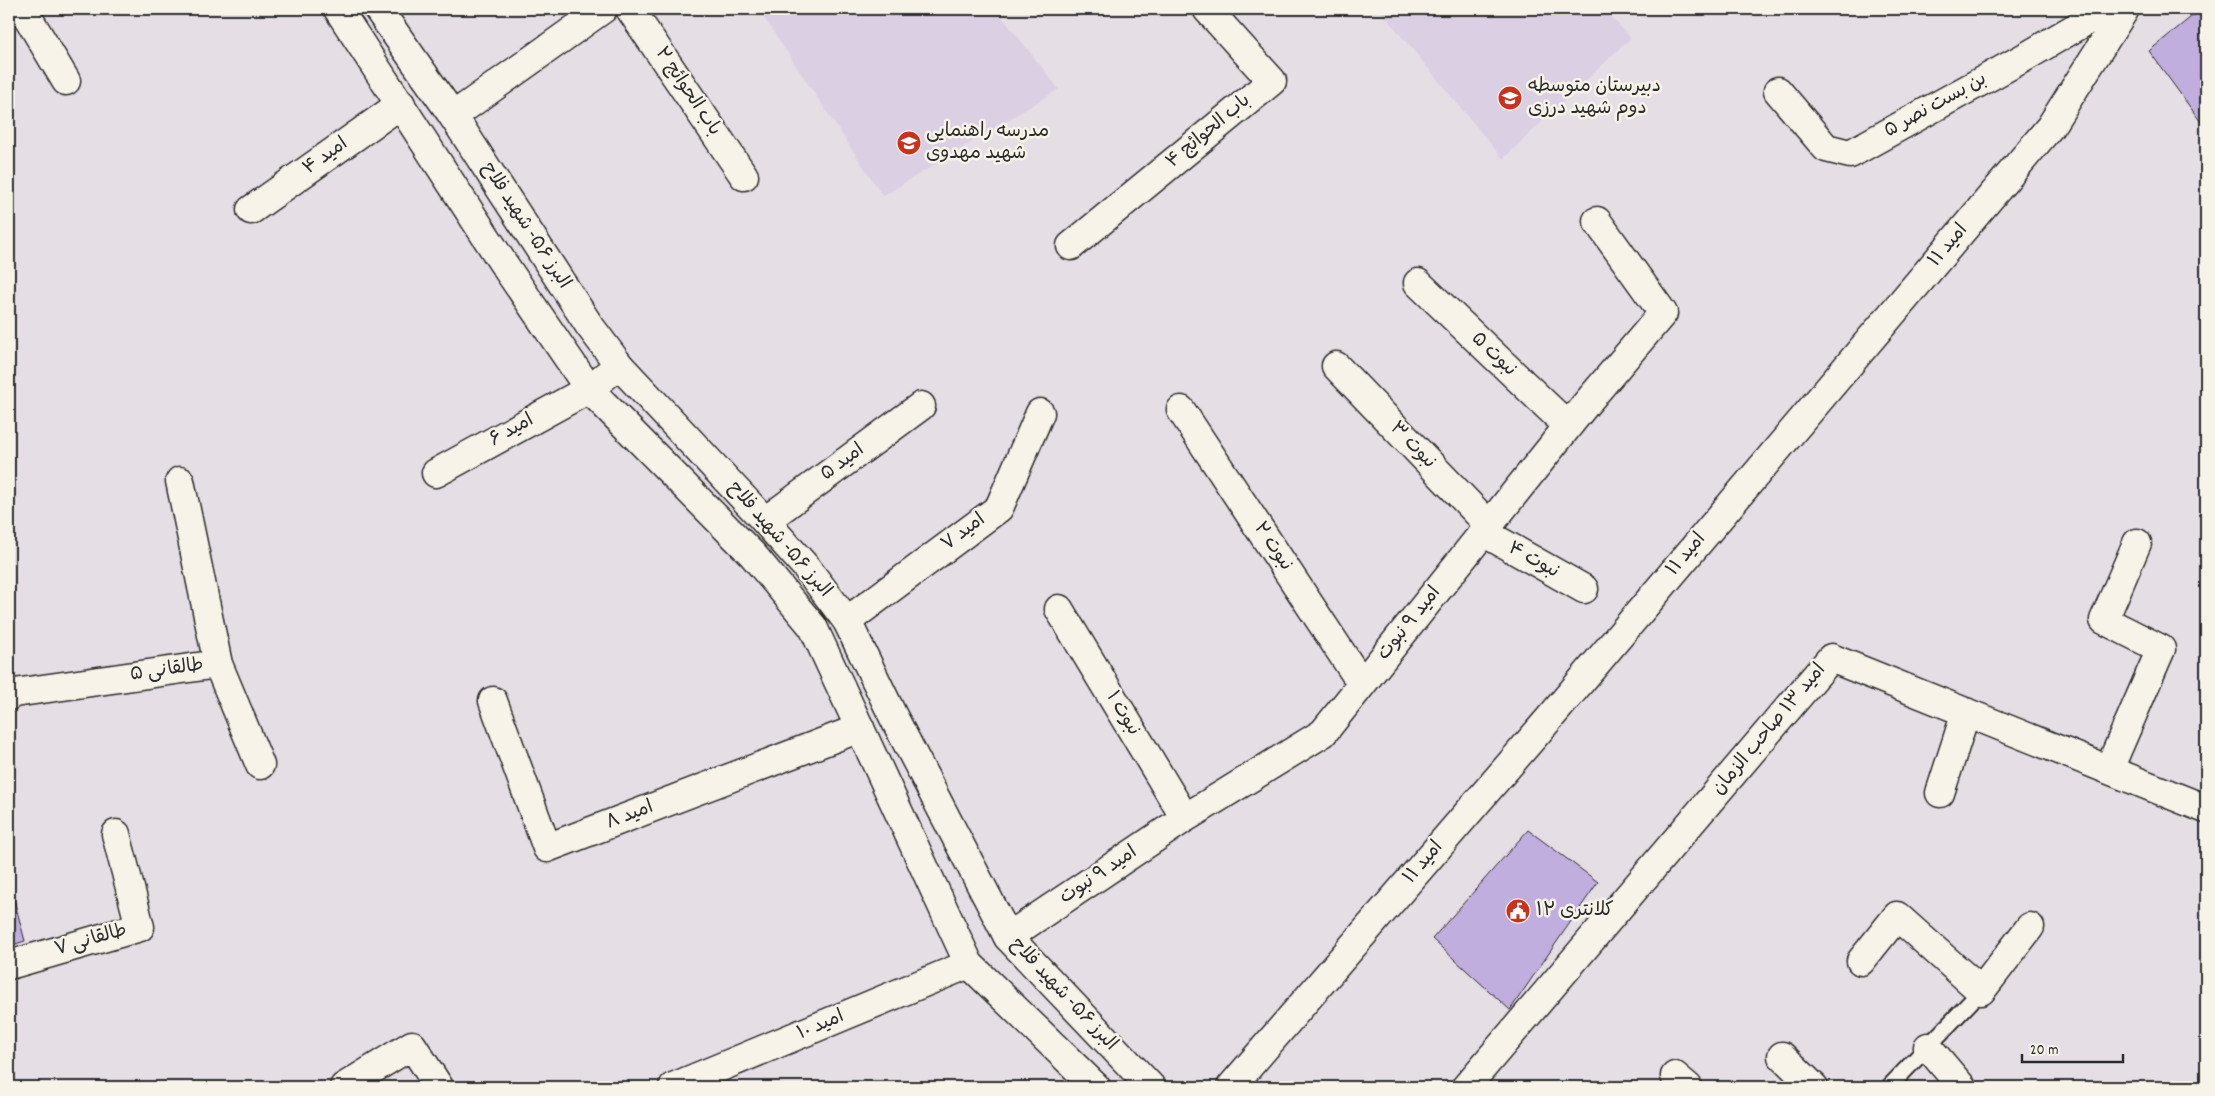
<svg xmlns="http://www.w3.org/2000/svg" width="2215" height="1096" viewBox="0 0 2215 1096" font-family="Dekko,'Playpen Sans Arabic',sans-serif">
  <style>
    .built { fill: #dbd0e3 }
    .building { fill: #c0aedf; stroke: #2b2b2b }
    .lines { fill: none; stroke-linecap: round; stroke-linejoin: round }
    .service-casing { stroke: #2b2b2b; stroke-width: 19 }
    .minor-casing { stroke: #2b2b2b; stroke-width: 31 }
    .tertiary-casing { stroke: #2b2b2b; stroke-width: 31 }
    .service { stroke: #f7f3e8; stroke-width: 15 }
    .minor { stroke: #f7f3e8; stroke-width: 28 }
    .tertiary { stroke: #f7f3e8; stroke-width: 28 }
    .labels { text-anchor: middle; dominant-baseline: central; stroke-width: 5; stroke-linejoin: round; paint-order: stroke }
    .poi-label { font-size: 19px; fill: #2b2b2b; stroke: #f7f3e8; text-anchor: start }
    .street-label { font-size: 19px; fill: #2b2b2b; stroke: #f7f3e8 }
  </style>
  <rect width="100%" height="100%" fill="#e6dee5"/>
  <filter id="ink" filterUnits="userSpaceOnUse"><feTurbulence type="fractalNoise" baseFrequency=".02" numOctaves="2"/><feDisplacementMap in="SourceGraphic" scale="10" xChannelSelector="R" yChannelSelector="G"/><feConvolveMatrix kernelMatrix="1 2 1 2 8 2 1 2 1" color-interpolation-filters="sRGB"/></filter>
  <g filter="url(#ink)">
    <path class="built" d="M758,9h238l63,80 -176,107z
      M1379,9h225l27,29 -128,121z"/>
    <path class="building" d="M2201,9h5v120l-57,-78z
      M1528,830l70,52 -88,128 -78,-71z
      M9,881l16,60 -16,5z"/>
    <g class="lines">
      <defs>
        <path id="service" d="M1889,1087l92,-96"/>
        <path id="minor" d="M23,9l43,72
          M630,9l114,167
          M1778,91l48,57 24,6 177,-98 80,-47
          M453,116l150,-107
          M251,210l150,-106
          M1071,246l201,-165 -65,-72
          M1418,283l150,143
          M1336,366l153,159
          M1181,410l181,274
          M436,473l153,-84 30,-24
          M180,481l38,183
          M765,521l156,-115
          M1483,532l101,57
          M1059,609l126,209
          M847,621l152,-113 41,-95
          M9,696l5,-3 204,-29 42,101
          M493,701l54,147 313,-120
          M2109,769l52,-120 -57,-29 33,-77
          M1940,793l26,-81
          M1008,937l177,-119 138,-85 262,-328 78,-92 -66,-92
          M1861,961l36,-45 84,75 49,-64
          M9,965l131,-38 -24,-93
          M1928,1047l34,40
          M1782,1056l32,31
          M1675,1076l13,11
          M344,1087l68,-42 27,42
          M673,1087l296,-123
          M1231,1087l324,-375 495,-585 75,-118
          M1466,1087l365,-429 375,151"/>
        <path id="tertiary" d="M338,9l165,254 86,126 164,166 60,72 156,337 127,123
          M378,9l75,107 136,209 30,40 146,156 41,46 41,54 46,95 115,221 143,150"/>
      </defs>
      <use href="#service" class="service-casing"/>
      <use href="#minor" class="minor-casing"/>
      <use href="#tertiary" class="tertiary-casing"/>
      <use href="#service" class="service"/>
      <use href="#minor" class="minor"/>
      <use href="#tertiary" class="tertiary"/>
    </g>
  </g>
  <defs>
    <symbol id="school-disc" viewBox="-11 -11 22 22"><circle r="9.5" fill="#c8321e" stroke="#f7f3e8"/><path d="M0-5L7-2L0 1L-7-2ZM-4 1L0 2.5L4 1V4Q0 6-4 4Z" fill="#fff"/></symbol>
    <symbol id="civic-disc" viewBox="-11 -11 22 22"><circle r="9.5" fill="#c8321e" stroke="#f7f3e8"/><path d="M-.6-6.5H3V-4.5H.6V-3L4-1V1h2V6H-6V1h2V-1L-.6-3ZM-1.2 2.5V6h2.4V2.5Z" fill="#fff"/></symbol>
  </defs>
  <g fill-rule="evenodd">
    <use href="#school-disc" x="1496" y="84" width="28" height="28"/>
    <use href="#school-disc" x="895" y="129" width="28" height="28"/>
    <use href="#civic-disc" x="1504" y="897" width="28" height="28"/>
  </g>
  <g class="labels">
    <g class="poi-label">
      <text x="1528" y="87">دبیرستان متوسطه<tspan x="1528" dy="22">دوم شهید درزی</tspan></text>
      <text x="926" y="132">مدرسه راهنمایی<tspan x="926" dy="22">شهید مهدوی</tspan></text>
      <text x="1536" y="911">کلانتری ۱۲</text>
    </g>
    <g class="street-label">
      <text transform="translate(687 92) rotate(56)">باب الحوائج ۲</text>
      <text transform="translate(1936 106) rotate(-29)">بن بست نصر ۵</text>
      <text transform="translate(1209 132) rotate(-40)">باب الحوائج ۴</text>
      <text transform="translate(326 157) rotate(-35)">امید ۴</text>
      <text transform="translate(525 226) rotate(57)">البرز ۵۶- شهید فلاح</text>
      <text transform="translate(1949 246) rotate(-50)">امید ۱۱</text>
      <text transform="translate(1493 355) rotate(44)">نبوت ۵</text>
      <text transform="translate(512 431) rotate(-29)">امید ۶</text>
      <text transform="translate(1412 446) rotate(46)">نبوت ۳</text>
      <text transform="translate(843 463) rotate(-36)">امید ۵</text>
      <text transform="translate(964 533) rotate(-37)">امید ۷</text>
      <text transform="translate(779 540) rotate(49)">البرز ۵۶- شهید فلاح</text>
      <text transform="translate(1272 547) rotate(56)">نبوت ۲</text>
      <text transform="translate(1687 555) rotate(-50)">امید ۱۱</text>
      <text transform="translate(1533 561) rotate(29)">نبوت ۴</text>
      <text transform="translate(1410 624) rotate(-51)">امید ۹ نبوت</text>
      <text transform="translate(167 671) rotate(-8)">طالقانی ۵</text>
      <text transform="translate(1122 714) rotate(59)">نبوت ۱</text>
      <text transform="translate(1770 730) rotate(-50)">امید ۱۳ صاحب الزمان</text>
      <text transform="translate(630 816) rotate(-21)">امید ۸</text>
      <text transform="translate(1424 863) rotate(-49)">امید ۱۱</text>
      <text transform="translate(1099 876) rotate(-34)">امید ۹ نبوت</text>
      <text transform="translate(91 941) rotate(-16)">طالقانی ۷</text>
      <text transform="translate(1063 995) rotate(47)">البرز ۵۶- شهید فلاح</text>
      <text transform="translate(821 1026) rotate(-23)">امید ۱۰</text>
    </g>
  </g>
  <rect width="2215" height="1096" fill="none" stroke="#f7f3e8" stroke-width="30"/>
  <rect x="15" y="15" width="2185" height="1066" fill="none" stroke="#2b2b2b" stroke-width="2" filter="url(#ink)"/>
  <path d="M2022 1054v8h101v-8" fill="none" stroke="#2b2b2b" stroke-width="2.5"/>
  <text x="2030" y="1054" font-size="15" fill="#2b2b2b" stroke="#f7f3e8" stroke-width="4" paint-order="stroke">20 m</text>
</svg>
